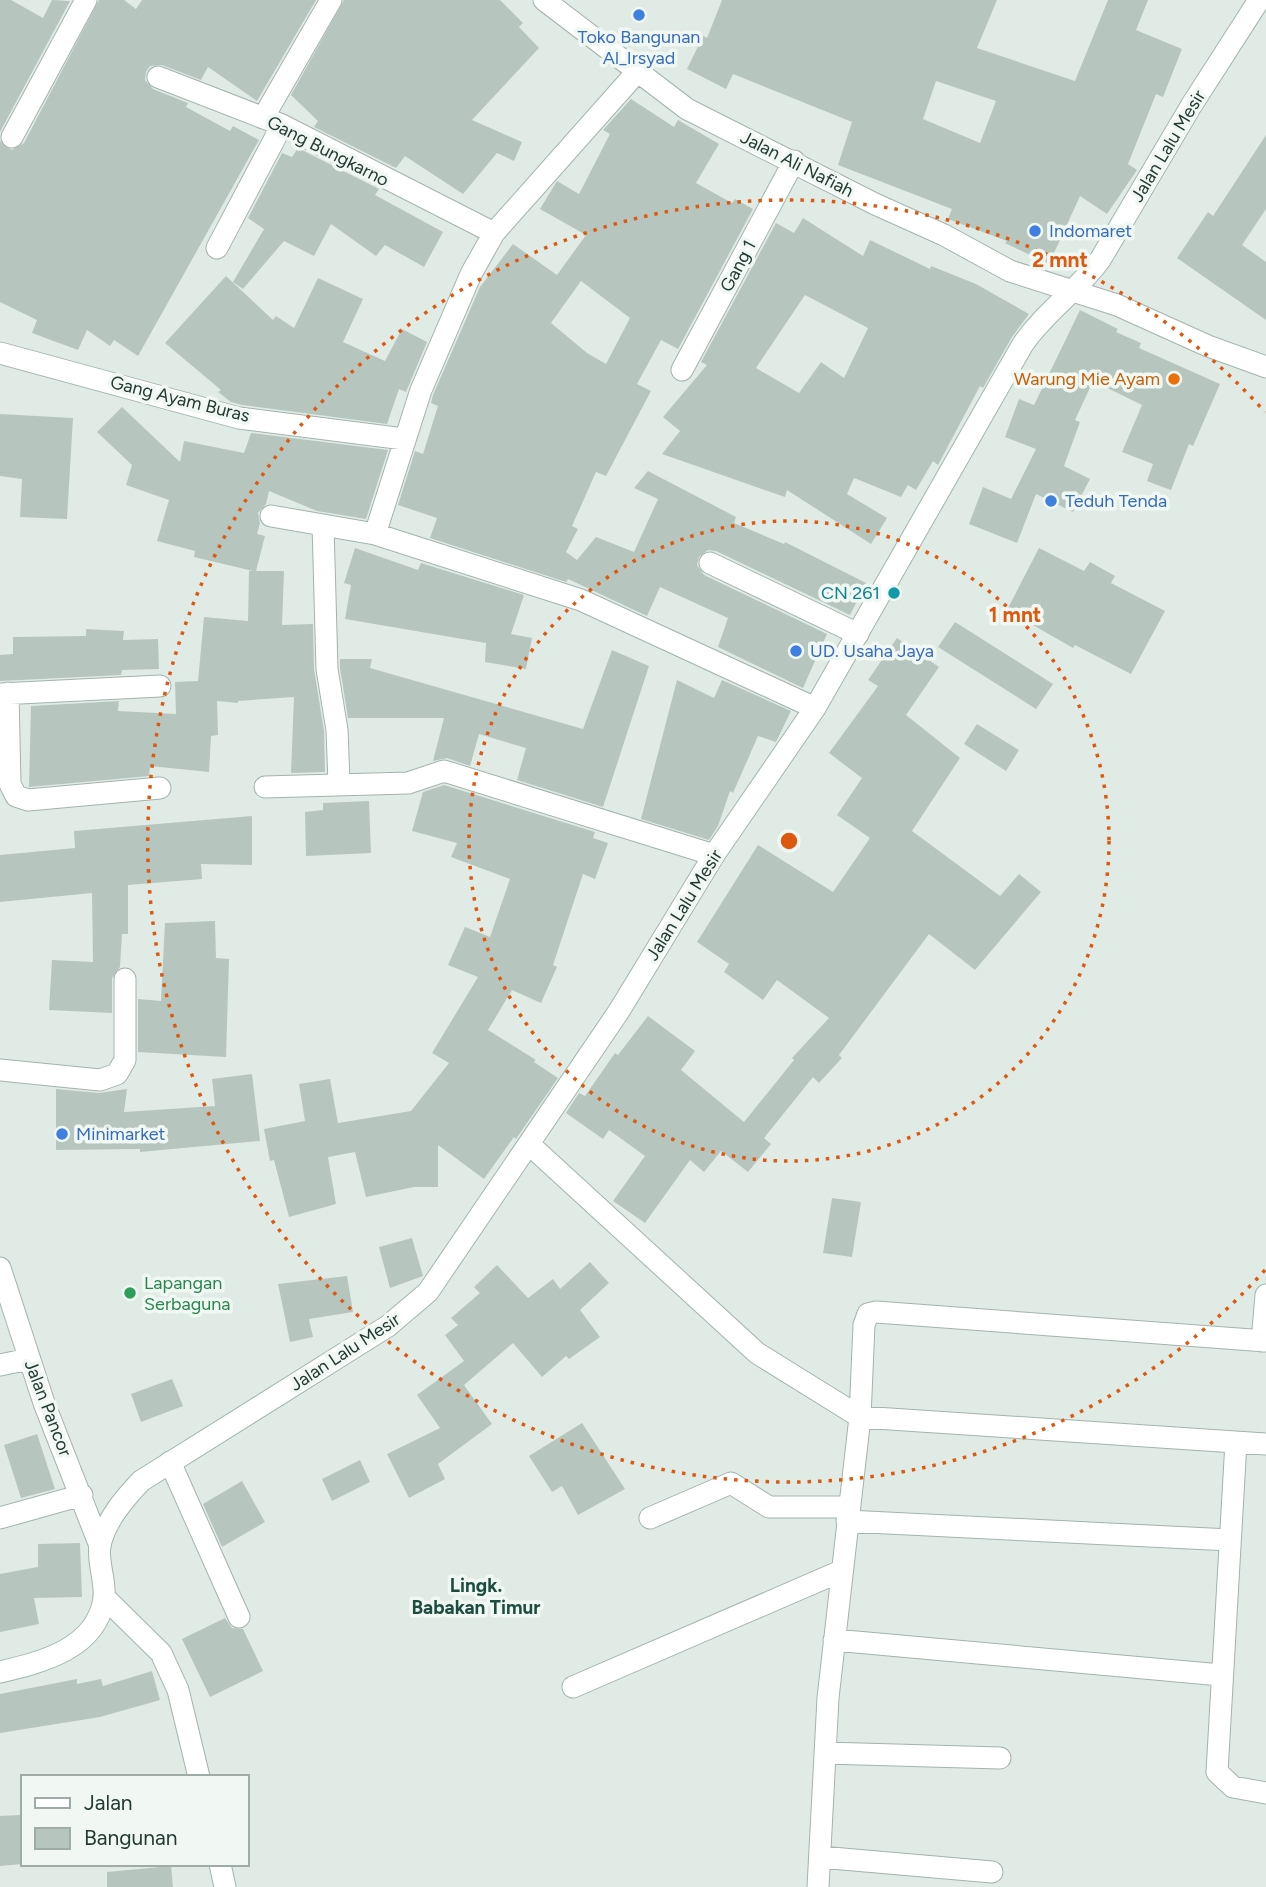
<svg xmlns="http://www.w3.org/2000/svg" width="1266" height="1887" viewBox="0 0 1266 1887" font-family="Figtree,sans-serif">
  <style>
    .building { fill: #b6c6bf; fill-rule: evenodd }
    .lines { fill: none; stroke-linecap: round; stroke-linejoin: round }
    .street-casing { stroke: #a3b3ad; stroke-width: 23 }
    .secondary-casing { stroke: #9fb7ad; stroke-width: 23 }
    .street { stroke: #fff; stroke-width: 21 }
    .secondary { stroke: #fff; stroke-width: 21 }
    .ring { fill: none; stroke: #de580e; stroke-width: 3.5; stroke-dasharray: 3.5 7 }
    .shop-dot { fill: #3f7fe0; stroke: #f1f8f4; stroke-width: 2.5 }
    .food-dot { fill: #e8710a; stroke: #f1f8f4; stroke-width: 2.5 }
    .culture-dot { fill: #0f9aa8; stroke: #f1f8f4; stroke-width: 2.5 }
    .leisure-dot { fill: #2e9e5b; stroke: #f1f8f4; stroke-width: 2.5 }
    .labels { text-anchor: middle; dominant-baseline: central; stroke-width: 7; stroke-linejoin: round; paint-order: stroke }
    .shop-label { font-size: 18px; fill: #366cbe; stroke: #f1f8f4; text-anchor: start }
    .street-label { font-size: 18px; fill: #213b33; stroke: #f1f8f4 }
    .food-label { font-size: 18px; fill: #c56008; stroke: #f1f8f4; text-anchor: end }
    .culture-label { font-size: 18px; fill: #0d838f; stroke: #f1f8f4; text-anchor: end }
    .leisure-label { font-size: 18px; fill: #27864d; stroke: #f1f8f4; text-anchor: start }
    .neighbourhood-label { font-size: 19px; font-weight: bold; fill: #1d4d40; stroke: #f1f8f4 }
    .centre { fill: #de580e; stroke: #f1f8f4; stroke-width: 3.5 }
    .ring-label { font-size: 21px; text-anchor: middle; font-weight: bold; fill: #de580e; stroke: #f1f8f4; stroke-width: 7; stroke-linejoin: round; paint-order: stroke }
  </style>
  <rect width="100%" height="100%" fill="#e0ebe6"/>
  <path class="building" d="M0,0h11l32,18 9,-18 18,1 -70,131z
    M99,0h25l12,9 6,-9h174l-59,101 -49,-34 -7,13 -39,-15 -12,1 -4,6 -1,8 8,9 35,14 -2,4 44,24 3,-5 26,14 -121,216 -24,-16 -4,6 -23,-16 -9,20 -46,-17 5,-13 -37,-18v-161l12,9 12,-7z
    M344,0h156l23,23 -4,4 20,21 -67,72 50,22 -8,19 -17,-8 -34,41 -58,-38 -9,12 -82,-41 4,-6 -27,-26z
    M722,0h275l-20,48 98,33 33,-81h40l-12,30 46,19 -19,48 -7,-3 -28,70 9,6 -30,44 -27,-18 -31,68 -44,-21 2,-2 -59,-22 4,-10 -114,-44 14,-43 -119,-48 -7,15 -39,-20 16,-33 4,2zM936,81l60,20 -16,42 -57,-24z
    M631,99l43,28 4,-7 41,24 -23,39 36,20 3,-4 18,10 -75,140 -17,-9 -24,44 14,7 -45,85 -10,-4 -24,54 6,3 -12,23 11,8 19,-23 38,15 24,-53 -24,-11 14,-17 88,46 -2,6 50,21 1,-2 81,41 -16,32 -134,-64 -8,-1 -9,7 -2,8 7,10 123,59 -24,54 -85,-41 10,-29 -68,-31 -13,29 -79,-37 -2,3 -136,-44 7,-20 -39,-13 17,-54 8,3 15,-48 -7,-3 2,-8 47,-108 33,-43 44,31 29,-40 -46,-26 17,-28 22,13 31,-60 -7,-4zM581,281l49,37 -24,46 -19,-11 -36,-30z
    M1266,135v74l-24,36 24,17v58l-89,-62 31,-46 5,4z
    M298,148l81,41 -4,6 68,37 -19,35 -39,-22 -9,11 -45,-32 -17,32 -30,-15 -41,48 -10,-7 31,-53 -16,-11 34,-65 10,4z
    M803,218l60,38 7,-16 60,29 1,-3 45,18 53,30 -17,23 -29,51 -3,-2 -42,79 -5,-4 -17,29 -8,-5 -7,12 -47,-19 -7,16 40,24 -16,26 -84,-54 -2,7 -123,-43 18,-23 -17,-14 44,-52 -6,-3 75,-139 18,10zM805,295l63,33 -24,50 -23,-16 -22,31 -43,-25z
    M226,276l47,44 3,-4 18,12 24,-50 45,21 -20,43 42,19 17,-32 25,13 -21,50 -7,-3 -12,35 -145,-19 -11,-3 -13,-10 3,-2 -56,-47z
    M1080,310l38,19 -2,3 25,11 -2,5 81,36 -27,62 -4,-2 -18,46 -24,-9 6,-17 -31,-12 20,-47 -49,-24 -18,39 5,2 -16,44 26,13 -17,33 -37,-18 -19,49 -48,-19 14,-37 28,12 25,-50 -31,-12 14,-38 15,6z
    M122,407l58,55 4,-21 60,12 7,-20 137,17 -22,69 -49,-8 -48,-20 -3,13 -8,9 2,10 -3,11 8,2 -9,35h28l-2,54 31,-1 1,45 10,62 1,41 -34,1 3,-76 -56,4v2l-21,-2 1,34 -7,1 -2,36 -59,-6 -1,10 -120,11 2,-81 88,-5 -1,10 58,3 -1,-32 23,-1 6,-64 44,4 1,-50h4l-59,-14 1,-6 -38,-10 12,-41 -43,-15 6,-20 -35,-33z
    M0,414l73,4 -6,101 -47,-2 2,-38 -22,-3z
    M355,548l63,22 3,-7 103,32 -13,39 21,4 -6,31 -41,-7 1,-19 -141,-24 6,-34 -7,-2z
    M1039,548l45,23 6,-9 25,14 -4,7 54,28 -34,63 -56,-29 -2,3 -66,-38z
    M955,622l98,62 -17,25 -98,-62z
    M86,629l38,2 -1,9 35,-1 1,30 -37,1 -1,5 -121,6v-26l13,-1v-17l73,-1z
    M897,638l42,29 -33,48 54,43 -48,73 88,65 19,-22 22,18 -66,78 -46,-36 -90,121 3,3 -23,25 -6,-6 -49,61 7,6 -23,28 -27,-21 -17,21 -14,-12 -45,63 -32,-22 32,-45 -36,-26 -6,9 -37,-26 13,-20 6,3 30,-43 3,2 30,-39 47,35 -14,19 63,52 50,-62 -2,-2 37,-40 -52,-38 -14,20 -39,-28 5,-8 -32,-22 61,-97 75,47 37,-54 -33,-23 25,-37 -33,-25 49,-67 -10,-6z
    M612,650l37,16 -46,141 -86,-27 9,-32 -47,-14 -9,32 -23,-8 -14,3 11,-43h-96l-8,-50v-9h32l-2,9 213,61z
    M677,680l37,18 8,-18 69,31 -15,31 -18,-6 -25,57 -3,-2 -12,35 -9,14 -68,-21z
    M977,724l42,26 -13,21 -42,-27z
    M444,785l151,47 -2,6 15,5 -13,36 -12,-5 -30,91 4,2 -16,36 -29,-13 -24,40 48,30 -2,2 24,16 -42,61 -2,-2 -30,42 -46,-34v42h-24l-48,10 -11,-45 -27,5 8,47 -47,13 -15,-57 -4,1 -6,-32 41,-8 -6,-37 31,-5 8,44 73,-12 38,-48 -17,-10 46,-76 -30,-12 17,-38 25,10 20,-58 -59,-22 6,-14 -45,-12 11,-39z
    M369,801l2,52 -65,3 -1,-44 18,-2v-7z
    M252,816v49l-51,-1 1,15 -74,6v49h-6l-2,33 -8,11v35l-63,-3 3,-50 41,2 -1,-69 -92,9v-47l75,-7 -1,-17z
    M215,921l1,37 13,1 -3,98 -88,-5v-53l23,2 4,-78z
    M252,1074l8,67 -120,11v-3l-84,1v-61l43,4 28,-4 -3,23 91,-6 -3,-27z
    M832,1198l29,4 -9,55 -29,-4z
    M412,1238l11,38 -33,12 -11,-41z
    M590,1262l19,21 -29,27 20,27 -31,22 -3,-3 -24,21 -29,-34 -49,42 28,39 -54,40 7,15 -36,19 -22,-44 53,-26 -23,-33 47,-34 -19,-26 13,-10 -7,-7 29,-25 -6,-6 23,-22 31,33 25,-19 7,10z
    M347,1276l6,36 -44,7 4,18 -23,5 -12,-58z
    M172,1379l11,27 -42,16 -10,-28z
    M582,1423l43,66 -47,26 -16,-29 -10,6 -23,-36z
    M37,1434l18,55 -34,9 -17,-53z
    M360,1460l10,22 -38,19 -10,-22z
    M242,1481l23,41 -43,25 -19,-43z
    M80,1543l2,54 -48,1 5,26 -39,8v-58l38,-7v-23z
    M225,1618l7,10 11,1 20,42 -53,26 -28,-58z
    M152,1671l8,29 -60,17 -100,16v-39l77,-15v5l24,-5 2,7z
    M20,1815l3,49 -23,2v-50z
    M171,1866l2,21h-66v-15z"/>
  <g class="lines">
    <defs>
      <path id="street" d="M544,0l143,109 188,95 69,31 66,36 107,34 91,41 58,21
        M158,77l124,48 212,108
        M263,118l68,-118
        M12,137l74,-137
        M217,248l65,-123
        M0,353l239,65 165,21
        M682,370l112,-209
        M271,516l104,18 206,66 234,108
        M323,525l4,144 10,61 2,53
        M375,534l46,-144 50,-116 23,-41 143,-161
        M710,563l148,71
        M8,693l2,91 6,12 12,4 132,-12
        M0,694l160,-8
        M265,787l143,-4 36,-12 270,84
        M0,1070l100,10 17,-6 8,-14v-81
        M530,1145l227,208 103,64 406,27
        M0,1268l44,135 56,143
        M1262,1341l4,-46
        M0,1365l29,-6
        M1236,1442l-19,330 16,15 33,6
        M170,1462l69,155
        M0,1518l82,-23
        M650,1518l81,-35 38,24h80
        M847,1521l383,19
        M104,1597l57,56 17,37 21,87
        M834,1640l387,35
        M573,1687l268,-116
        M825,1753l175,5
        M820,1857l172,15
        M220,1864l5,23
        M818,1887l10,-189 32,-281 4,-92 4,-11 8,-2 390,29"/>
      <path id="secondary" d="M0,1672c42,-10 96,-23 104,-73 2,-18 -7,-37 -4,-54 6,-25 24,-46 41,-64l247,-155 40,-34 191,-281 95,-156 101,-147 208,-364c22,-32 54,-53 77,-84l91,-154 68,-106"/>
    </defs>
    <use href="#street" class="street-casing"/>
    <use href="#secondary" class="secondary-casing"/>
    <use href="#street" class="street"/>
    <use href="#secondary" class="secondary"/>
  </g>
  <g class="ring">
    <circle cx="789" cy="841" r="320"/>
    <path d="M1265 1270A641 641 0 1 1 1265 412"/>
  </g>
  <g class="shop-dot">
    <circle cx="639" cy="15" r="7"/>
    <circle cx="1035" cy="231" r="7"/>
    <circle cx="1051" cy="501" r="7"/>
    <circle cx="796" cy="651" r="7"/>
    <circle cx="62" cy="1134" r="7"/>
  </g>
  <circle class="food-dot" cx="1174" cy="379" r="7"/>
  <circle class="culture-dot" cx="894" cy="593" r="7"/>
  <circle class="leisure-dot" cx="130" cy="1293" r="7"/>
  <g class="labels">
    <g class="shop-label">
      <text x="639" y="37" text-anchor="middle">Toko Bangunan<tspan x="639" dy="21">Al_Irsyad</tspan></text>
      <text x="1049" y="231">Indomaret</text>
      <text x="1065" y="501">Teduh Tenda</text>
      <text x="810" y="651">UD. Usaha Jaya</text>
      <text x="76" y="1134">Minimarket</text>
    </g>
    <g class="street-label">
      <text transform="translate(1168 146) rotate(-59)">Jalan Lalu Mesir</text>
      <text transform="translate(328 151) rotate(27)">Gang Bungkarno</text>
      <text transform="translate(797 164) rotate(27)">Jalan Ali Nafiah</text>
      <text transform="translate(738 266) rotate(-62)">Gang 1</text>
      <text transform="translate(180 399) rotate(14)">Gang Ayam Buras</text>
      <text transform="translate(684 905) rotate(-58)">Jalan Lalu Mesir</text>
      <text transform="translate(345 1352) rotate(-33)">Jalan Lalu Mesir</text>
      <text transform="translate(48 1408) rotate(69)">Jalan Pancor</text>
    </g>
    <g class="food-label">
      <text x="1160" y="379">Warung Mie Ayam</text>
    </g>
    <g class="culture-label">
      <text x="880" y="593">CN 261</text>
    </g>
    <g class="leisure-label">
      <text x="144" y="1283">Lapangan<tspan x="144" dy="21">Serbaguna</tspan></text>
    </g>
    <g class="neighbourhood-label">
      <text x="476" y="1585">Lingk.<tspan x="476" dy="22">Babakan Timur</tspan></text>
    </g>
  </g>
  <circle cx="789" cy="841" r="10" class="centre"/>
  <g class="ring-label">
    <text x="1060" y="267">2 mnt</text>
    <text x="1015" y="622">1 mnt</text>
  </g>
  <rect x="21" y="1775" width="228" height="91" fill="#f1f8f4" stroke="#9eaca7" stroke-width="2"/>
  <rect x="35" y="1798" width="35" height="10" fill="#ffffff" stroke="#9eaca7" stroke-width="2"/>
  <text x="84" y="1810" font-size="21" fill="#213b33">Jalan</text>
  <rect x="35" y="1828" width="35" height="21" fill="#b6c6bf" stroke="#9eaca7" stroke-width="2"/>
  <text x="84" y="1845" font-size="21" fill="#213b33">Bangunan</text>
</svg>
